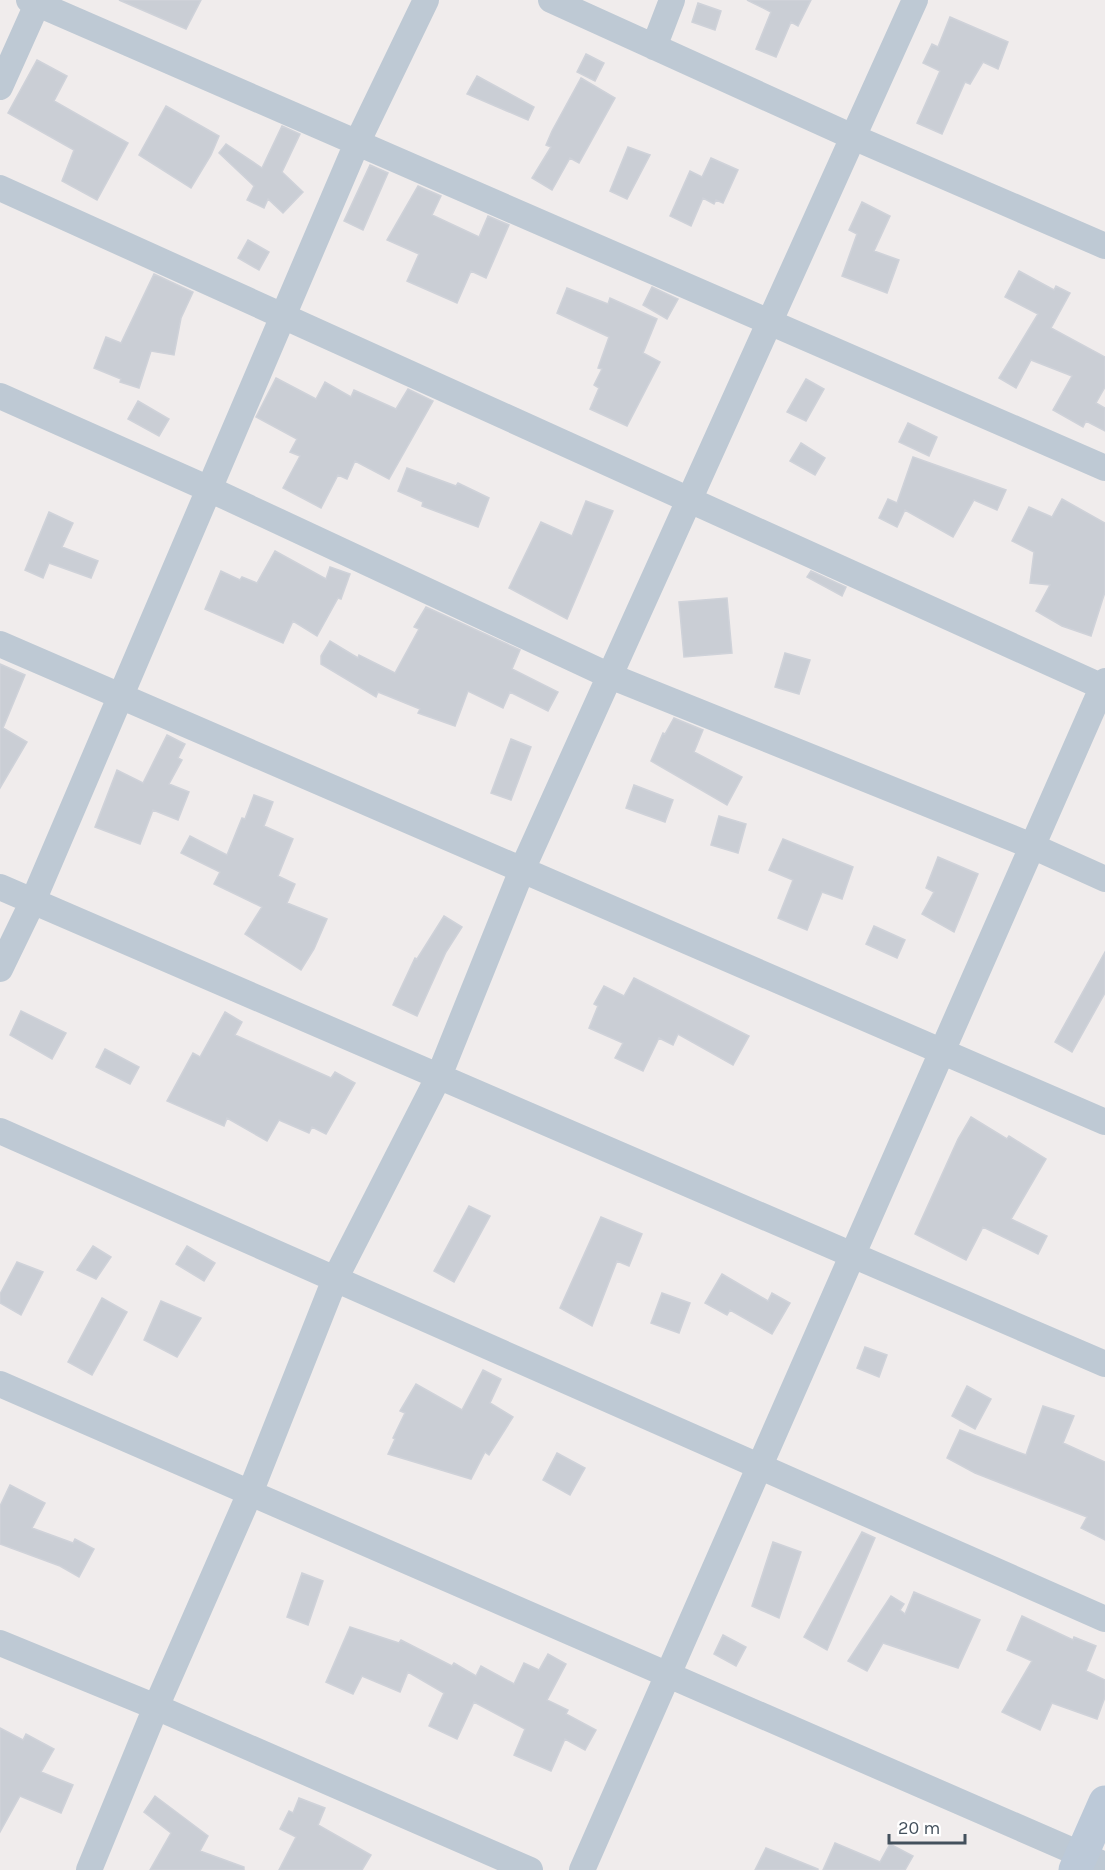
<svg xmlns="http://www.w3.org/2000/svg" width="1105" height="1870" viewBox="0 0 1105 1870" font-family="Karla,sans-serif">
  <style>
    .building { fill: #caced5; stroke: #cfd2d9; stroke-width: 1.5 }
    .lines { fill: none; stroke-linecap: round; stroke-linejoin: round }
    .street { stroke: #bec9d4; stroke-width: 26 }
    .secondary { stroke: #bcc9d8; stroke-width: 33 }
  </style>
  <rect width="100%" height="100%" fill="#f0ecec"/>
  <path class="building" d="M119,0h82l-15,29z
    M747,0h64l-13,26 -7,-4 -15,35 -20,-8 15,-37z
    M698,3l23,8 -6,19 -23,-8z
    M950,17l58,25 -10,27 -15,-7 -13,22 -5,-2 -23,52 -25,-11 23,-52 -17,-8 9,-19 6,3z
    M586,54l18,9 -9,18 -18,-9z
    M37,60l30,16 -13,25 74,42 -31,57 -35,-19 12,-31 -66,-37z
    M477,76l57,31 -6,13 -61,-26z
    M581,78l34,20 -36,65 -9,-5 -18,32 -20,-12 19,-31 -5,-2 6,-14z
    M166,106l53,30 -8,19 -20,33 -52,-33z
    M282,126l18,8 -18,38 21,20 -20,21 -15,-14 -4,9 -17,-8 7,-14 -35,-33 7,-9 36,24z
    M628,147l22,8 -23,44 -17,-8z
    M711,158l27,12 -15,33 -7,-3 -2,4 -11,-6 -12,28 -21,-10 20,-45 12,6z
    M370,165l18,8 -25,57 -19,-9z
    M418,186l23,10 -9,19 47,22 9,-21 21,9 -23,53 -15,-7 -14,32 -50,-22 12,-27 -32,-14z
    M862,202l28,14 -16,35 25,9 -12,33 -45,-17 15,-42 -8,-4z
    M248,240l21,12 -10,18 -21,-12z
    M1019,271l35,19 2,-4 14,7 -19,35 54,29v30l-9,16 9,5v23l-19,-10 -3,6 -30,-17 19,-34 -41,-16 -15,28 -17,-10 39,-64 -33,-17z
    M154,274l39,18 -12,26 -7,37 -23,-4 -12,37 -19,-6 1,-3 -27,-11 12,-31 15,6z
    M652,287l26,12 -11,20 -24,-14z
    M567,288l41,16 2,-6 47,21 -14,34 17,9 -33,64 -37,-17 9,-21 -5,-3 8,-16 -4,-1 11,-31 -52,-24z
    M276,378l40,21 9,-17 26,15 3,-7 42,19 12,-20 25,12 -44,78 -34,-18 -8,18 -9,-4 -17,33 -38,-20 17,-32 -10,-4 7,-13 -41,-22z
    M806,379l18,10 -18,32 -19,-9z
    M138,401l31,18 -10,17 -31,-17z
    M908,423l29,14 -8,19 -30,-14z
    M801,443l24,15 -10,17 -25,-14z
    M913,457l93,33 -9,20 -23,-10 -21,37 -48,-27 -8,17 -18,-9 9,-19 9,4z
    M407,468l49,18 2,-3 31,15 -11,29 -56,-21 1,-4 -25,-11z
    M1062,499l43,24v69l-14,44 -29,-10 -26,-15 14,-26 -20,-2 4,-31 -22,-11 17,-34 23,10z
    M586,501l27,10 -46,108 -58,-31 32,-66 31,14z
    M49,512l24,11 -11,24 36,14 -7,17 -42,-15 -6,15 -18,-8z
    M275,551l51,28 4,-12 20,7 -9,25 -3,-1 -21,38 -24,-15 -10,22 -78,-34 16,-38 19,9 2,-3 15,6z
    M811,571l35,16 -4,9 -35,-19z
    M727,598l5,55 -48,4 -5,-55z
    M426,607l94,43 -8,19 46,23 -10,19 -38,-19 -7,16 -35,-17 -13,35 -37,-13 2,-4 -42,-17 -2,5 -55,-33v-8l9,-15 28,17 1,-3 36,18 24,-44 -5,-2z
    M785,653l25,7 -11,34 -24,-7z
    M0,664l25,11 -22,53 24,14 -27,46z
    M674,718l29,12 -9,22 48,25 -15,28 -76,-44 12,-28 2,1z
    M167,735l18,9 -7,14 4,2 -13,24 20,8 -11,28 -25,-10 -13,34 -45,-17 22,-57 26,13z
    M511,739l20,8 -20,53 -20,-7z
    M634,785l39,15 -8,22 -39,-14z
    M254,795l19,7 -9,24 29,13 -15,37 17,8 -8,19 40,16 -13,30 -13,21 -56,-36 17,-27 -48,-23 6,-12 -39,-19 9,-17 37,19 15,-37 3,1z
    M719,816l27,8 -8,29 -27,-8z
    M783,839l70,28 -11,32 -20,-7 -15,38 -29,-12 15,-38 -24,-10z
    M938,857l40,17 -24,58 -32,-18 12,-22 -8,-4z
    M444,916l18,11 -16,25 -29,64 -24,-11 22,-47 2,1z
    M874,926l31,14 -8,18 -31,-14z
    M1105,952v41l-33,59 -17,-10z
    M634,978l115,58 -16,29 -55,-31 -5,11 -14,-7 -16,33 -28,-13 8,-15 -34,-15 9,-22 -4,-2 10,-18 20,10z
    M21,1011l45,22 -14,26 -42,-24z
    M225,1012l17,10 -7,13 96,43 4,-6 20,11 -29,51 -14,-7 -3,6 -30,-13 -12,21 -40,-23 -3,8 -57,-25 26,-48 7,4z
    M105,1049l34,18 -9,17 -34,-17z
    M971,1117l36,22 2,-3 37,23 -35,60 36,17 -9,18 -55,-27 -17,33 -51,-26 43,-95z
    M469,1206l21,10 -36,66 -20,-11z
    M601,1217l41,17 -13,32 -12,-5 -25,65 -32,-18z
    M93,1246l18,11 -15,22 -19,-9z
    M187,1246l28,17 -11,18 -28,-17z
    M17,1262l26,10 -22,43 -21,-12v-9z
    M722,1274l46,27 4,-8 18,10 -18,31 -42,-24 -3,5 -22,-12z
    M662,1293l28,10 -11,30 -28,-10z
    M102,1298l25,14 -35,63 -24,-13z
    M161,1301l40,17 -24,39 -33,-17z
    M865,1347l22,8 -8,22 -22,-9z
    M483,1370l18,9 -11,24 23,14 -24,38 -4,-3 -14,27 -83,-25 7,-15 -2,-1 12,-25 -5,-2 16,-27 46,26z
    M967,1386l24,13 -16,30 -23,-13z
    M1043,1406l31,10 -11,27 42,19v78l-24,-12 6,-11 -112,-44 -28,-15 13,-28 66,25z
    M557,1453l28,15 -15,27 -27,-15z
    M10,1485l35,18 -13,25 41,15 2,-4 19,10 -15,28 -19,-11 -60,-22v-38z
    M862,1532l13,6 -48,112 -23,-13z
    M773,1542l28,10 -22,66 -27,-12z
    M302,1573l21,8 -15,44 -21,-8z
    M914,1592l66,28 -22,48 -75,-25 -16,28 -19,-10 43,-65 13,8 -4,6 5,4z
    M1022,1616l51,24 1,-3 22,9 -10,25 19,9v17l-8,22 -45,-16 -12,27 -38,-18 30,-51 -25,-11z
    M350,1627l49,16 2,-3 51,26 2,-3 22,13 5,-10 33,18 10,-21 15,7 9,-16 18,10 -19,36 21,10 -2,4 30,16 -11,20 -20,-11 -14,32 -37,-16 11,-26 -51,-27 -17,37 -28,-13 15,-33 -36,-21 -8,20 -38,-16 -9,18 -27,-12z
    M723,1635l23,12 -10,19 -22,-12z
    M0,1728l23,12 3,-6 28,15 -13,23 32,13 -12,28 -41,-17 -20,36z
    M155,1796l53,40 -8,15 44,16v3h-94l21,-37 -27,-21z
    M299,1798l26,10 -7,17 53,30 -9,15h-83l17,-33 -16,-8 9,-18 4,2z
    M835,1843l45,19 10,-18 23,12 -8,14h-82z
    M766,1848l52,21v1h-63z"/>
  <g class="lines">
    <path class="street" d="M29,0l1076,468
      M551,0l302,137 252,109
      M654,47l18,-47
      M0,87l39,-87
      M0,188l1105,500
      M0,396l209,93 401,187 422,170 73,33
      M0,644l1105,478
      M0,887l1105,477
      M0,969l33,-68 324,-758 69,-143
      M0,1131l1105,488
      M0,1384l1105,481
      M0,1643l156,64 374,163
      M89,1870l67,-163 94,-214 85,-214 104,-203 83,-206 393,-870
      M582,1870l523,-1189"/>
    <path class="secondary" d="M1075,1870l30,-68"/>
  </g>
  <path d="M889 1834v9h76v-9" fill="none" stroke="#43505c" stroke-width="3"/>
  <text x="898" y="1834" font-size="18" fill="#43505c" stroke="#ffffff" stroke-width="4.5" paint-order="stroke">20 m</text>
</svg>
